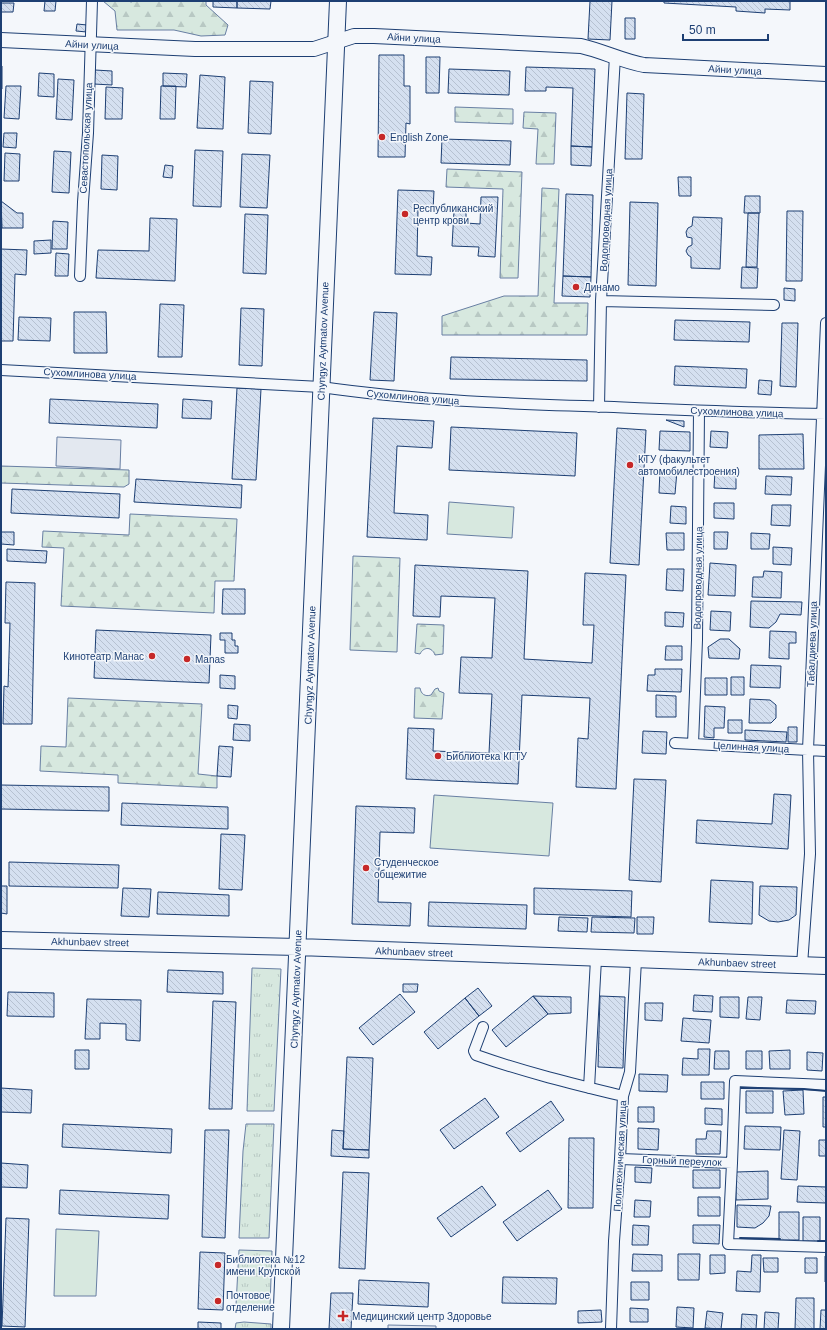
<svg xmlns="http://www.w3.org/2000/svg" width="827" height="1330" viewBox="0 0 827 1330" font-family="Arial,sans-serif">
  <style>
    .grass { fill: url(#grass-tufts); stroke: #687fa3 }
    .forest { fill: url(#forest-firs); stroke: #687fa3 }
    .park { fill: #d7e8df; stroke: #687fa3 }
    .parking { fill: #e3e8f0; stroke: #687fa3 }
    .building { fill: url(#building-back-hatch); stroke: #1d3f73 }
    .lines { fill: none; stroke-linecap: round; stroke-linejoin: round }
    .street-casing { stroke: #1d3f73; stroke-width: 12 }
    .secondary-casing { stroke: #1d3f73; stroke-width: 16 }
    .primary-casing { stroke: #1d3f73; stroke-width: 18 }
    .street { stroke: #f4f7fb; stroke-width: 10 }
    .secondary { stroke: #f4f7fb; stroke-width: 14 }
    .primary { stroke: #f4f7fb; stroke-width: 16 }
    .wall { stroke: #1d3f73; stroke-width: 2 }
    .poi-dot { fill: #c62828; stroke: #f4f7fb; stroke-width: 1.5 }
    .labels { text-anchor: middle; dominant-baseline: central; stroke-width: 3; stroke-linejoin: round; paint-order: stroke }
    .street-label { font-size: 10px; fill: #1d3f73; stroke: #f4f7fb }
    .poi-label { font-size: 10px; fill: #1d3f73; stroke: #f4f7fb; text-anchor: start }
  </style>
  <defs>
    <pattern id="grass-tufts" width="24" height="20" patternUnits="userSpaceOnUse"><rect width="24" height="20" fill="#d7e8df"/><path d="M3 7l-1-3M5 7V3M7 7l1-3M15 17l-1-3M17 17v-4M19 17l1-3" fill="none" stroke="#b8c8c3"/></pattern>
    <pattern id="forest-firs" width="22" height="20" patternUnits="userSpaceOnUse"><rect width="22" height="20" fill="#d7e8df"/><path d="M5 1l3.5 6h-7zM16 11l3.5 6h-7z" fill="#b8c8c3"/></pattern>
    <pattern id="building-back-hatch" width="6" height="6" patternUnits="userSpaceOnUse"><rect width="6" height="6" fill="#d5e0f0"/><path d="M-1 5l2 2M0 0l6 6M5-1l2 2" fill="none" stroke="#b6c1d1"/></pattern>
  </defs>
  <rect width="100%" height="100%" fill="#f4f7fb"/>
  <path class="grass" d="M252,968l29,1 -7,142h-27z
    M246,1124h28l-5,114h-30l4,-87z
    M239,1250l33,1 -2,55 -34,-1z
    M244,1322l27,2v5h-36l1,-6z"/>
  <path class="forest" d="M103,1h26l2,1 3,-1h72v4l22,20 -3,10 -24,1 -27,-6h-57l-2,-19z
    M455,107l58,2v15l-58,-2z
    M524,112l32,1 -2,51h-18l2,-35 -15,-1z
    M447,169l75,3 -4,106h-18l3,-89 -57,-2z
    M542,188l17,1 -5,114h34l-1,32h-145v-19l62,-20h34z
    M1,466l128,4v14l-5,3 -123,-4z
    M130,514l107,5 -3,62h-19l-1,32 -153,-7 3,-58 -22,-1 1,-16 86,4z
    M353,556l47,2 -3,94 -47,-2z
    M417,624l27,1 -1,29 -8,1c-3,-8 -11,-9 -15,-1l-5,-1z
    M415,688h5c1,6 5,9 11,7l4,-6 3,-1 1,3 5,2 -2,26 -28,-1z
    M68,698l134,6 -4,70 19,2v12l-99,-5v-8l-78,-4 1,-25 25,1z"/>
  <path class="park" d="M449,502l65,5 -2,31 -65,-4z
    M434,795l119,8 -4,53 -119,-8z
    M56,1229l43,2 -3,65h-42z"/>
  <path class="parking" d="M57,437l64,3 -1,29 -64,-3z
    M388,1325l48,1v3h-48z"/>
  <path class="building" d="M45,1h11l-1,10h-11z
    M213,1h24v7l-24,-1z
    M237,1h34l-1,8 -33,-1z
    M590,1h22l-2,39 -22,-1z
    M664,1h126v9l-25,-1v4l-29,-2v-4l-72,-4z
    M1,3h13l-1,9h-12z
    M625,18h10v21h-10z
    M77,24l10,1v7l-11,-1z
    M379,55h25v31h6v38l-4,-1 -1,34h-27z
    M426,57h14l-1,36h-13z
    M1,66h1v23h-1z
    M526,67l69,2 -3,78 -21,-1 2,-58 -27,-1v4h-21z
    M449,69l61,2 -1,24 -61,-2z
    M95,70l17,1v14l-18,-1z
    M39,73l15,1v23l-16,-1z
    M163,73l24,1 -1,13 -23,-1z
    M200,75l25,2 -2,52 -26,-1z
    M58,79l16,1 -2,40 -16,-1z
    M250,81l23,1 -2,52 -23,-1z
    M6,86h15l-2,33 -15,-1z
    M161,86h15l-1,33h-15z
    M106,87l17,1 -1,31h-17z
    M627,93l17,1 -2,65h-17z
    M4,133h13l-1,15 -13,-1z
    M442,139l69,2 -1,24 -69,-2z
    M571,146l21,1 -1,19 -20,-1z
    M195,150l28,1 -2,56 -28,-1z
    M54,151l17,1 -2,41 -17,-1z
    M5,153l15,1 -1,27h-15z
    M242,154l28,1 -3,53 -27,-1z
    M102,155l16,1 -1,34 -16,-1z
    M165,165l8,1 -1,12 -9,-1z
    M678,177h13v19h-12z
    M398,190l36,1 -1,19 -15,-1 -1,47 15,1 -1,18 -36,-1z
    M566,194l27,1 -2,82 -28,-1z
    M745,196h15v17h-16z
    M481,197h17l-3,60 -17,-1 1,-9 -27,-1 2,-35 12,1v11l14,1z
    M1,201l16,12h6v15h-21z
    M630,202l28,1 -2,83 -28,-1z
    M787,211h16l-1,70h-16z
    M748,213h11l-2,54h-11z
    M245,214l23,1 -2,59 -23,-1z
    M693,217l29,1 -2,51 -29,-1v-11l-3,-2 -2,-4 2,-4 4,-2v-7l-5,-1 -1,-5 2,-4 4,-2z
    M150,218l27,1 -2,62 -79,-3 2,-28 51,1z
    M53,221l15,1 -1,27h-15z
    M51,240v13l-17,1v-13z
    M1,249l26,1 -1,25 -11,-1 -2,67h-12z
    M56,253l13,1 -1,22h-13z
    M742,267l16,1 -1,20h-16z
    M563,276l28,1 -1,20 -28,-1z
    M784,288l11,1v12l-11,-1z
    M160,304l24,1 -2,52h-24z
    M241,308l23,1 -2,57 -23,-1z
    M74,312h32l1,41h-33z
    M374,312l23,1 -3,68 -24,-1z
    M19,317l32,1 -1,23 -32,-1z
    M675,320l75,2 -1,20 -75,-2z
    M782,323h16l-2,64 -16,-1z
    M451,357l136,3v21l-137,-2z
    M675,366l72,3 -1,19 -72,-3z
    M759,380l13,1 -1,14 -13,-1z
    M237,388l24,1 -5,91 -24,-1z
    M50,399l108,5 -1,24 -108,-5z
    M183,399l29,2 -1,18 -29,-1z
    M373,418l61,3 -2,27 -35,-2 -3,67 34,2 -1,25 -60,-3z
    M666,420l18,1v6z
    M451,427l126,6 -2,43 -126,-6z
    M617,428l29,2 -7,135 -29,-2z
    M660,431l30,1v19l-31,-1z
    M711,431l17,1 -1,16 -17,-1z
    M803,434l1,35h-45v-34z
    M660,470l17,1 -2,23 -16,-1z
    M715,471l21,1v17l-22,-1z
    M766,476l26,1 -1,18 -26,-1z
    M136,479l106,6 -1,23 -107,-6z
    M12,489l108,5 -1,24 -108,-5z
    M714,503h20v16l-20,-1z
    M772,505h19l-1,21 -19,-1z
    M671,506l15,1v17l-16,-1z
    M1,532h13v13l-13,-1z
    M714,532h14l-1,17h-13z
    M666,533h18v17h-17z
    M751,533l19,1 -1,15h-18z
    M773,547l19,1 -1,17 -18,-1z
    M7,549l40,2 -1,12 -39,-2z
    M710,563l26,2 -1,31 -27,-1z
    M415,565l113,6 -4,88 68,4 2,-38h-11l2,-52 41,2 -10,214 -40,-2 2,-49 10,1 2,-41 -68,-3 -4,89 -112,-5 2,-51 26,1 -1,22 56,2 3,-59 -33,-1 2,-36 31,1 3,-60 -54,-2 -1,21 -27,-1z
    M667,569h17l-1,22 -17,-1z
    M764,571l18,1 -1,26 -29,-1 1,-20h10z
    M6,582l29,1 -3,141h-29l1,-38 4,1 2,-64h-5z
    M223,589h22v25h-23z
    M751,601l51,1 -1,13 -21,-1 -4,8 -7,6 -19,-1z
    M711,611l20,1 -1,19 -20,-1z
    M665,612l19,1 -1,14 -18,-1z
    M96,630l115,5 -2,48 -115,-5z
    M770,631l26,1v11h-7v16l-20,-1z
    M220,633h12v7h3v6h3v7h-13v-13h-5z
    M720,639h9l11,10 -1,10 -30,-1 -1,-11z
    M666,646h16v14h-17z
    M751,665l30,1 -1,22 -30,-1z
    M655,669h27l-1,23 -34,-1 1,-16h7z
    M220,675l15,1v13l-15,-1z
    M731,677h13v18h-13z
    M705,678h22v17h-22z
    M656,695l20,1v21h-20z
    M750,699l20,1 6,5v13l-5,5h-22z
    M228,705l10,1 -1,13 -9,-1z
    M705,706l20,1 -1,21h-10v10l-10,-1z
    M728,720h14v13h-14z
    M234,724l16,1v16l-17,-1z
    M788,727h9v15h-9z
    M745,730l42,2 -1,10 -41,-2z
    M643,731l24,1 -1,22 -24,-1z
    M219,746l14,1 -2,30 -14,-1z
    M634,779l32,1 -5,102 -32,-2z
    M1,785l108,2v24l-108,-2z
    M774,794l17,1 -3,54 -92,-6 1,-23 75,4z
    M122,803l106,4v22l-107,-4z
    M356,806l59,2 -1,25 -34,-1 -2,70 33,1 -1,23 -58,-2z
    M221,834l24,1 -3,55 -23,-1z
    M9,862l110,3 -1,23 -109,-2z
    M711,880l42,2 -1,42 -43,-2z
    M1,886h6v28l-6,-1z
    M760,886l37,1 -1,28 -7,5 -11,2 -9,-1 -10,-6z
    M123,888l28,1 -2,28 -28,-1z
    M534,888l98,3 -1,26 -97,-3z
    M158,892l71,3v21l-72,-2z
    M429,902l98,3 -1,24 -98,-3z
    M559,917l29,1 -1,14 -29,-1z
    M592,917l43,1 -1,15 -43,-1z
    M637,917h17l-1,17h-16z
    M168,970l55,2v22l-56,-2z
    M403,984h15l-1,8h-14z
    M478,988l14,18 -13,10 -14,-18z
    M8,992l46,1v24l-47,-1z
    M400,994l15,18 -42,33 -14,-17z
    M694,995l19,1 -1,16 -19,-1z
    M533,996l15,18 -42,33 -14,-17z
    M533,996l38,1v16l-23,1z
    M600,996l25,1 -2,71 -25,-1z
    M720,997h19v21l-19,-1z
    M748,997h14l-2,23 -14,-1z
    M465,998l14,18 -41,33 -14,-17z
    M87,999l54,1 -1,41 -14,-1v-16l-26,-1v16h-15z
    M787,1000l29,1 -1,13 -29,-1z
    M213,1001l23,1 -4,107h-23z
    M645,1003h18l-1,18 -17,-1z
    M683,1018l28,2 -2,23 -28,-2z
    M698,1049h12l-1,26h-27l1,-17 15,1z
    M75,1050h14v19h-14z
    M790,1050v19h-20l-1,-18z
    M715,1051h14v18h-15z
    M746,1051h16v18h-16z
    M807,1052l16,1 -1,18 -15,-1z
    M347,1057l26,1 -4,92 -26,-1z
    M639,1074l29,1 -1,17 -28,-1z
    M701,1082h23v17h-23z
    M1,1088l31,2 -1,23 -30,-1z
    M803,1090l1,24 -19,1 -2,-24z
    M746,1091h27v22h-27z
    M823,1097h3v30h-3z
    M485,1098l14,19 -45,32 -14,-19z
    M551,1101l13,19 -44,32 -14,-19z
    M638,1107h16v15h-16z
    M705,1108l17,1v16l-17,-1z
    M63,1124l109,5 -1,24 -109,-6z
    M745,1126l36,1 -1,23 -36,-1z
    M638,1128l21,1 -1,21 -20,-1z
    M205,1130h24l-4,108 -23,-1z
    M332,1130l12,1 -1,18 26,1v8l-38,-2z
    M784,1130l16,1 -3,49 -16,-1z
    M707,1131h14l-1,23h-24v-15h10z
    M569,1138h25l-1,70h-25z
    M819,1140h7v16h-7z
    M1,1163l27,2 -1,23 -26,-1z
    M635,1167l17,1 -1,15 -16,-1z
    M693,1170h27v18h-27z
    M768,1171v28l-32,1v-28z
    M343,1172l26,1 -4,96 -26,-1z
    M482,1186l14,19 -45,32 -14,-19z
    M798,1186l28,1v16l-29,-1z
    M60,1190l109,5 -1,24 -109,-5z
    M548,1190l14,19 -45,32 -14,-19z
    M698,1197h22v19h-22z
    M635,1200l16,1 -1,16h-16z
    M737,1205l34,1 -2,10 -6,7 -8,5 -18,-1z
    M779,1212h20v28h-20z
    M803,1217h17v24h-17z
    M6,1218l23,1 -4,108 -23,-1z
    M633,1225l16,1 -1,19h-16z
    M693,1225h27l-1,19 -26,-1z
    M200,1252l25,1 -2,57 -25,-1z
    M633,1254l29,1v16h-30z
    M678,1254h22l-1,26h-21z
    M710,1255h15v18l-15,1z
    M752,1255h9l-1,37 -24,-1 1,-20 14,1z
    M825,1256h1v26h-1z
    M763,1258h15v14h-14z
    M805,1258h12v15h-12z
    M503,1277l54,1 -1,26 -54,-1z
    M359,1280l70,3 -1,24 -70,-3z
    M631,1282h18v18h-18z
    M331,1293h22l-2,36h-22z
    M796,1298h18v31h-19z
    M677,1307l17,1 -1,20 -17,-1z
    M630,1308l18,1v13h-18z
    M601,1310l1,12 -24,1v-12z
    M821,1310h5v19h-6z
    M707,1311l16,2 -2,16 -16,-1z
    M765,1312l14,1 -1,16h-14z
    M742,1314l15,1 -1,14h-15z
    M198,1322l23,1v6h-23z"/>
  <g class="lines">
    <defs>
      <path id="street" d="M80,276l3,-74 5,-69 4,-132
        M601,301l173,4
        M1,370l320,17c97,14 195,17 293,20 71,3 141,6 212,7
        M599,407l2,-106 14,-245
        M675,743l151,8
        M693,744l4,-104 2,-229
        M802,965l8,-111 -2,-104 18,-427
        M483,1027l-9,24 2,4c48,17 97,29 147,41
        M589,1088l7,-129
        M620,1159l112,4 -4,81 98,3
        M732,1163l3,-82 91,4
        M611,1329l3,-88 6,-82 3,-63 7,-24 6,-112"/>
      <path id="secondary" d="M1,40l194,9h119l40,-13h20l207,10c22,5 41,15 63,19l182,9"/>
      <path id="primary" d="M1,940l297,7 528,19
        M281,1329l57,-1328"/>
    </defs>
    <use href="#street" class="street-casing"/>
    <use href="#secondary" class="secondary-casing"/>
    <use href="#primary" class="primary-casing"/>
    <use href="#street" class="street"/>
    <use href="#secondary" class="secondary"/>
    <use href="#primary" class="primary"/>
    <path class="wall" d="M741,1088l63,1 22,2
      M740,1238l40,1
      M818,1241h8"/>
  </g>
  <g class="poi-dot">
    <circle cx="382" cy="137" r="4"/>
    <circle cx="405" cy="214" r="4"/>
    <circle cx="576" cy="287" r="4"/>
    <circle cx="630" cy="465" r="4"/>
    <circle cx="152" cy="656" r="4"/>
    <circle cx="187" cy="659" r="4"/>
    <circle cx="438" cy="756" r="4"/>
    <circle cx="366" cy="868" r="4"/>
    <circle cx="218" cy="1265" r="4"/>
    <circle cx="218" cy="1301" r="4"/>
    <path d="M341 1310h4v4h4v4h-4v4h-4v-4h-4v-4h4z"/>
  </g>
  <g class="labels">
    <g class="street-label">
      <text transform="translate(414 38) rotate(3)">Айни улица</text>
      <text transform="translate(92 45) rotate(3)">Айни улица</text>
      <text transform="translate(735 70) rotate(3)">Айни улица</text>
      <text transform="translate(86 138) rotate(-87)">Севастопольская улица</text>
      <text transform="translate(606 220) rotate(-87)">Водопроводная улица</text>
      <text transform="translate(323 341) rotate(-88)">Chyngyz Aytmatov Avenue</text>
      <text transform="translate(90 374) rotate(3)">Сухомлинова улица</text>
      <text transform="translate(413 397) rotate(5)">Сухомлинова улица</text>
      <text transform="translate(737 412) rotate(2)">Сухомлинова улица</text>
      <text transform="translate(698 578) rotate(-89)">Водопроводная улица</text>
      <text transform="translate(812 644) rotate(-88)">Табалдиева улица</text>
      <text transform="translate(310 665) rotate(-88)">Chyngyz Aytmatov Avenue</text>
      <text transform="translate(751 747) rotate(3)">Целинная улица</text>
      <text transform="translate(90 942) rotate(1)">Akhunbaev street</text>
      <text transform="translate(414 952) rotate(2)">Akhunbaev street</text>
      <text transform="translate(737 963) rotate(2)">Akhunbaev street</text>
      <text transform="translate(296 989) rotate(-88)">Chyngyz Aytmatov Avenue</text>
      <text transform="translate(620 1156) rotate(-87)">Политехническая улица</text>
      <text transform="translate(682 1161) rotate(2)">Горный переулок</text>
    </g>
    <g class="poi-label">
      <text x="390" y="137">English Zone</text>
      <text x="413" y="208">Республиканский<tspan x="413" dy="12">центр крови</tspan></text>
      <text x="584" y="287">Динамо</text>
      <text x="638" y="459">КТУ (факультет<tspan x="638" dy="12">автомобилестроения)</tspan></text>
      <text x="144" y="656" text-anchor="end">Кинотеатр Манас</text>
      <text x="195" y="659">Manas</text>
      <text x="446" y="756">Библиотека КГТУ</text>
      <text x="374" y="862">Студенческое<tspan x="374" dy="12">общежитие</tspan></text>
      <text x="226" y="1259">Библиотека №12<tspan x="226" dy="12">имени Крупской</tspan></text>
      <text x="226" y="1295">Почтовое<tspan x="226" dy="12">отделение</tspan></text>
      <text x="352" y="1316">Медицинский центр Здоровье</text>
    </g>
  </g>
  <rect width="827" height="1330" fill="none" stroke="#1d3f73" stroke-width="4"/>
  <path d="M683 34v6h85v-6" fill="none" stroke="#1d3f73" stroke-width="2"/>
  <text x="689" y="34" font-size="12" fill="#1d3f73" stroke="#f4f7fb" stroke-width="3" paint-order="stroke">50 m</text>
</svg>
